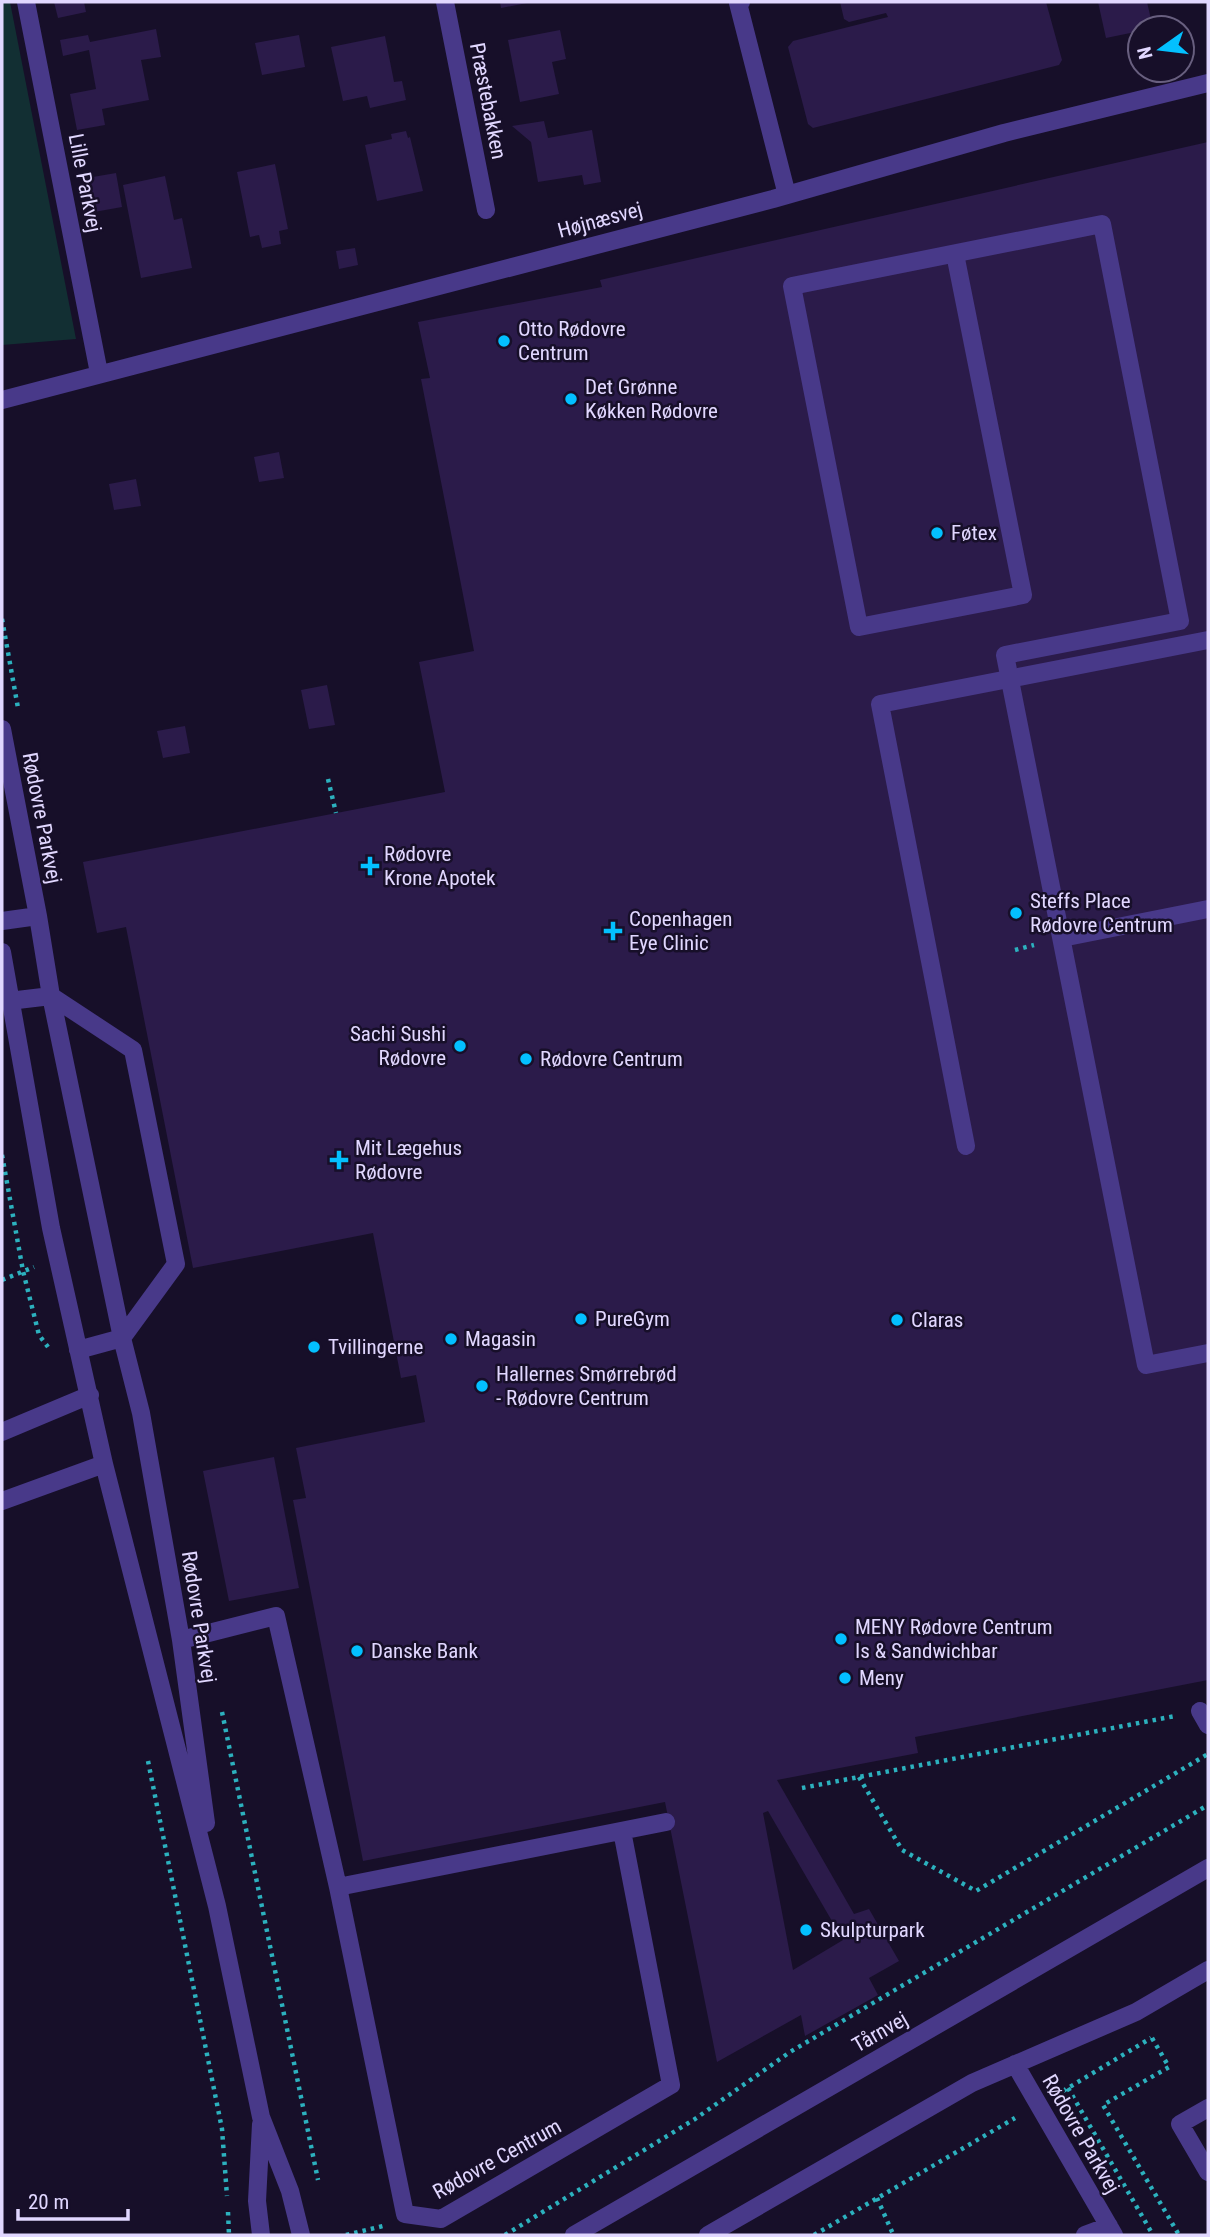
<svg xmlns="http://www.w3.org/2000/svg" width="1210" height="2237" viewBox="0 0 1210 2237" font-family="'Roboto Condensed',sans-serif">
  <style>
    .green { fill: #122f33 }
    .building { fill: #2b1b4a; fill-rule: evenodd }
    .lines { fill: none; stroke-linecap: round; stroke-linejoin: round }
    .path { stroke: #2cb1be; stroke-width: 4.5; stroke-dasharray: 3.5 5; stroke-linecap: butt }
    .minor { stroke: #483989; stroke-width: 18 }
    .poi-dot { fill: #03c0ff; stroke: #170f29; stroke-width: 2.5 }
    .labels { text-anchor: middle; dominant-baseline: central; stroke-width: 5; stroke-linejoin: round; paint-order: stroke }
    .street-label { font-size: 21px; fill: #e1d7ff; stroke: #170f29 }
    .poi-label { font-size: 21px; fill: #e1d7ff; stroke: #170f29; text-anchor: start }
  </style>
  <rect width="100%" height="100%" fill="#170f29"/>
  <path class="green" d="M2,2h8l66,337 -74,6z"/>
  <path class="building" d="M54,2h30l2,10 -28,6z
    M500,2h27v1l-26,5z
    M840,2h206l16,58 -3,5 -246,63 -5,-4 -20,-77 5,-6 95,-24 -2,-4 -37,9 -5,-3z
    M1098,2h49l6,26h-13v3l-34,7z
    M156,29l5,28 -20,3 8,40 -47,9 3,16 -28,5 -7,-36 26,-5 -7,-39 -26,6 -3,-16 28,-5 2,7z
    M560,30l6,29 -14,3 7,32 -39,8 -12,-62z
    M299,35l6,32 -43,8 -7,-32z
    M385,36l9,46 8,-1 4,19 -36,8 -3,-12 -24,5 -12,-54z
    M544,121l4,17 44,-8 9,52 -17,3 -2,-10 -44,7 -7,-40 -19,-16z
    M406,131l2,7 2,-1 13,54 -46,10 -12,-56 27,-6 -1,-5z
    M1208,142v1538l-293,57 3,16 -141,27 77,134 15,-5 30,52 -30,17 9,17 -73,41 -4,-21 -84,47 -52,-260 -302,59 -70,-361 13,-2 -10,-50 129,-26 -9,-47 -15,3 -28,-145 -180,35 -67,-341 -29,6 -14,-71 362,-70 -26,-130 55,-11 -53,-272 9,-1 -12,-56 184,-35 -2,-7zM768,1811l75,129 -50,30 -30,-157z
    M275,164l13,65 -9,2 2,13 -19,4 -3,-13 -9,2 -13,-65z
    M116,173l6,34 -28,5 -7,-34z
    M165,176l9,44 8,-2 10,50 -51,10 -18,-93z
    M355,248l3,17 -19,4 -3,-18z
    M279,452l5,26 -25,4 -5,-25z
    M136,479l5,27 -27,4 -5,-26z
    M327,685l8,40 -26,4 -8,-39z
    M185,726l5,27 -27,5 -6,-27z
    M274,1457l25,131 -70,13 -26,-130z"/>
  <g class="lines">
    <path class="path" d="M2,619l16,89
      M328,779l8,34
      M1015,950l19,-5
      M2,1155l21,116 16,64 9,12
      M2,1280l32,-13
      M222,1712l96,468
      M148,1761l74,368 5,67
      M859,1777l43,73 74,41 232,-137
      M802,1788l373,-72
      M1152,2038l17,29 -66,38 76,130
      M1068,2088l85,147
      M1063,2091l88,-53
      M877,2198l16,36
      M228,2212l1,23
      M346,2235l37,-9
      M505,2235l190,-116 95,-67 418,-247
      M814,2235l201,-117"/>
    <path class="minor" d="M26,2l73,371
      M445,2l41,208
      M741,2l-3,1 49,192
      M955,254l68,341 -164,32 -67,-341 310,-62 78,397 -175,34 141,710 62,-12
      M2,400l771,-201 231,-66 204,-50
      M2,729l36,187 13,80 71,342 19,75 40,227 25,183
      M2,921l36,-5
      M1062,938l146,-29
      M2,952l49,276 53,236 113,442 44,211 29,74 11,44
      M9,1001l42,-5 82,54 43,214 -54,74 -44,12
      M966,1146l-86,-442 328,-64
      M2,1432l88,-37
      M2,1501l102,-37
      M181,1640l95,-24 62,271 67,327 36,5 230,-134 -49,-254
      M1200,1711l8,14
      M338,1887l328,-65
      M1015,2064l99,171
      M1208,2108l-28,16 28,48
      M261,2124l-4,77 4,34
      M574,2235l634,-367
      M708,2235l264,-152 164,-71 72,-42
      M1085,2235l24,-9"/>
  </g>
  <g class="poi-dot">
    <circle cx="504" cy="341" r="7"/>
    <circle cx="571" cy="399" r="7"/>
    <circle cx="937" cy="533" r="7"/>
    <path d="M366.5 855.5h7v7h7v7h-7v7h-7v-7h-7v-7h7z"/>
    <circle cx="1016" cy="913" r="7"/>
    <path d="M609.5 920.5h7v7h7v7h-7v7h-7v-7h-7v-7h7z"/>
    <circle cx="460" cy="1046" r="7"/>
    <circle cx="526" cy="1059" r="7"/>
    <path d="M335.5 1149.5h7v7h7v7h-7v7h-7v-7h-7v-7h7z"/>
    <circle cx="581" cy="1319" r="7"/>
    <circle cx="897" cy="1320" r="7"/>
    <circle cx="451" cy="1339" r="7"/>
    <circle cx="314" cy="1347" r="7"/>
    <circle cx="482" cy="1386" r="7"/>
    <circle cx="841" cy="1639" r="7"/>
    <circle cx="357" cy="1651" r="7"/>
    <circle cx="845" cy="1678" r="7"/>
    <circle cx="806" cy="1930" r="7"/>
  </g>
  <g class="labels">
    <g class="street-label">
      <text transform="translate(488 101) rotate(79)">Præstebakken</text>
      <text transform="translate(85 183) rotate(79)">Lille Parkvej</text>
      <text transform="translate(600 220) rotate(-15)">Højnæsvej</text>
      <text transform="translate(42 818) rotate(79)">Rødovre Parkvej</text>
      <text transform="translate(199 1617) rotate(81)">Rødovre Parkvej</text>
      <text transform="translate(880 2032) rotate(-30)">Tårnvej</text>
      <text transform="translate(1081 2134) rotate(60)">Rødovre Parkvej</text>
      <text transform="translate(497 2159) rotate(-29)">Rødovre Centrum</text>
    </g>
    <g class="poi-label">
      <text x="518" y="329">Otto Rødovre<tspan x="518" dy="24">Centrum</tspan></text>
      <text x="585" y="387">Det Grønne<tspan x="585" dy="24">Køkken Rødovre</tspan></text>
      <text x="951" y="533">Føtex</text>
      <text x="384" y="854">Rødovre<tspan x="384" dy="24">Krone Apotek</tspan></text>
      <text x="1030" y="901">Steffs Place<tspan x="1030" dy="24">Rødovre Centrum</tspan></text>
      <text x="629" y="919">Copenhagen<tspan x="629" dy="24">Eye Clinic</tspan></text>
      <text x="446" y="1034" text-anchor="end">Sachi Sushi<tspan x="446" dy="24">Rødovre</tspan></text>
      <text x="540" y="1059">Rødovre Centrum</text>
      <text x="355" y="1148">Mit Lægehus<tspan x="355" dy="24">Rødovre</tspan></text>
      <text x="595" y="1319">PureGym</text>
      <text x="911" y="1320">Claras</text>
      <text x="465" y="1339">Magasin</text>
      <text x="328" y="1347">Tvillingerne</text>
      <text x="496" y="1374">Hallernes Smørrebrød<tspan x="496" dy="24">- Rødovre Centrum</tspan></text>
      <text x="855" y="1627">MENY Rødovre Centrum<tspan x="855" dy="24">Is &amp; Sandwichbar</tspan></text>
      <text x="371" y="1651">Danske Bank</text>
      <text x="859" y="1678">Meny</text>
      <text x="820" y="1930">Skulpturpark</text>
    </g>
  </g>
  <rect width="1210" height="2237" fill="none" stroke="#e1d7ff" stroke-width="7"/>
  <g transform="translate(1161 49) rotate(256)"><circle r="33" fill="#170f29" stroke="#685f7f" stroke-width="2"/>
  <path d="M0-5L12 26L0 18L-12 26Z" fill="#03c0ff"/>
  <text y="-10" font-size="19" font-weight="bold" text-anchor="middle" fill="#e1d7ff">N</text>
  </g>
  <path d="M18 2209v10h110v-10" fill="none" stroke="#e1d7ff" stroke-width="3.5"/>
  <text x="28" y="2209" font-size="21" fill="#e1d7ff" stroke="#170f29" stroke-width="5" paint-order="stroke">20 m</text>
</svg>
